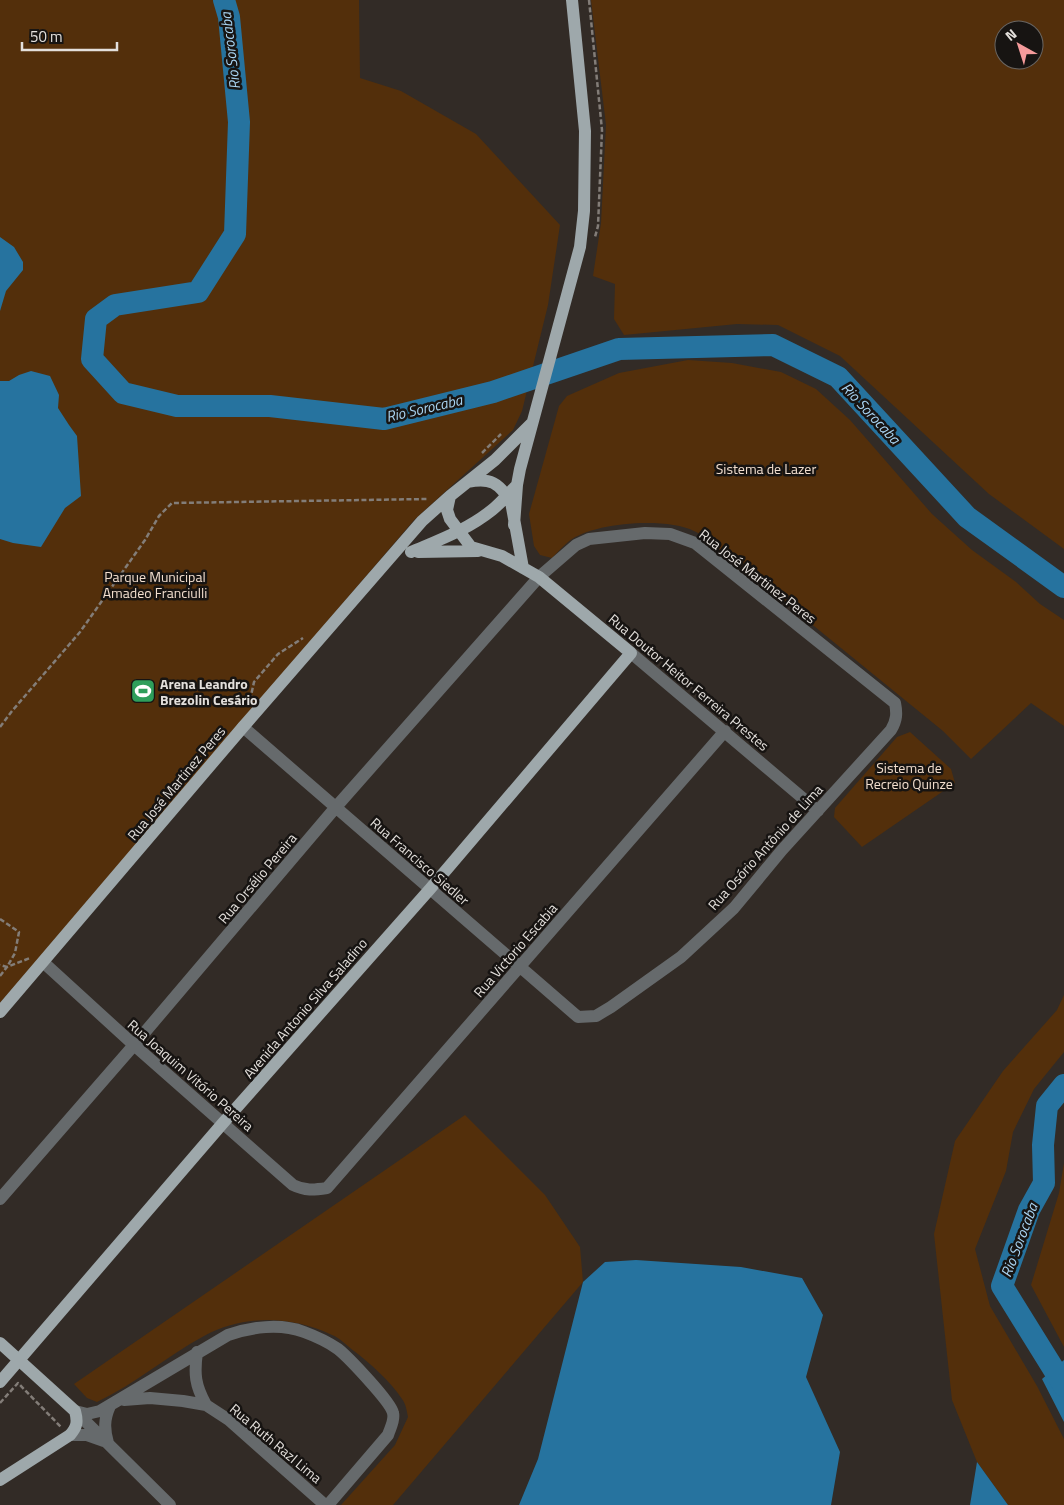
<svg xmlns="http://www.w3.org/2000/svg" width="1064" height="1505" viewBox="0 0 1064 1505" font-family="'Titillium Web',sans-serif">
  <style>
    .green { fill: #532f0b; fill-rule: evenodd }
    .water { fill: #26739f }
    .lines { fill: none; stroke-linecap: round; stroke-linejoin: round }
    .river { stroke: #26739f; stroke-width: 22 }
    .path { stroke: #837d78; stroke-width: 2.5; stroke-dasharray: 5 2.5; stroke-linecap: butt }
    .minor { stroke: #666a6c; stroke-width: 12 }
    .major { stroke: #9ea8ab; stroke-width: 12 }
    .labels { text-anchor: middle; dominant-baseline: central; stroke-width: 5; stroke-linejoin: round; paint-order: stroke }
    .park-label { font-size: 14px; fill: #f2dece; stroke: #171412 }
    .street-label { font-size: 14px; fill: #e4e0dc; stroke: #171412 }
    .poi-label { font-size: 14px; font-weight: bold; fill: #e4e0dc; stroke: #171412; text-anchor: start }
    .water-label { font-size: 15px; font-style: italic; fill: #a8d3f1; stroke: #171412 }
  </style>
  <rect width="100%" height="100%" fill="#322b26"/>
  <path class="green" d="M0,0h359l1,78 41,13 75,43 84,91 -12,80 -26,106 -9,19 -99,90 -414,483z
    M591,0h473v549l-75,-55 -149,-138 -62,-31 -41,-1 -113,11 -10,-16 1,-35 -22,-8 8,-53 5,-98zM1004,30h30v30h-30z
    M688,360l44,3 49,9 35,17 34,31 82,94 40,36 44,32 24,22 24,16v106l-33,-23 -60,56 -28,-28 -236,-192c-4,-3 -8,-6 -13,-8 -28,-14 -102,-9 -126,11 -6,5 -11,11 -16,16l-12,-3 -6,-9 -5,-32 30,-108 8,-10 52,-23z
    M910,732l41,37 4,14 -93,64 -28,-30 1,-9 62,-71z
    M1064,995v57l-30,37 -21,43 -7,39 -31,78 15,57 47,80 27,53v66h-56l-31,-43 -25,-62 -18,-166 21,-93 48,-70 54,-61z
    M465,1115l80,80 35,52 3,35 -190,223h-52l54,-60 13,-28c-1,-5 -2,-13 -6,-18 -11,-17 -32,-36 -48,-48 -7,-5 -14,-13 -22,-16 -40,-19 -88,-21 -128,1 -37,20 -69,48 -107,66l-10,-4 -13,-14z
    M1064,1163v184l-33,-62 28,-92z"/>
  <path class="water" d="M0,237l14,10 9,15v8l-17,21 -6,20z
    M31,371l19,5 9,19 -1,13 11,17 8,11 4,60 -16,12 -24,39 -28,-4 -13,-4v-158h9l10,-6z
    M636,1260l105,7 61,11 21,37 -17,62 34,75 -9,53h-312l19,-46 45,-177 22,-20z
    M1064,1360v62l-22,-43z
    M977,1462l31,43h-38z"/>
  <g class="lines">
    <path class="river" d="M224,0l5,17 10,105 -4,112 -37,58 -83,13 -19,14 -4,40 31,34 54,13h93l114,13 109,-27 126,-43 154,-4 65,32 129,140 97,70
      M1064,1085l-17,21 -4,39 1,38 -15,27 -27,76 62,100"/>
    <path class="path" d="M589,0l13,130 -4,96 -3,11
      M482,453l19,-19
      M250,700l4,-18 24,-28 25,-16
      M0,727l12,-16 68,-79 65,-92 14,-24 13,-13 255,-4
      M0,919l19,13 -4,21 -8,14 -7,-2
      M0,976l7,-9 23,-9
      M0,1403l18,-20 43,44"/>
    <path class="minor" d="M631,653l187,158
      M43,962l91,83 159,140c12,6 21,5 34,3l398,-457
      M0,1199l134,-154 202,-238 203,-230 37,-32 13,-6 56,-6 25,1 25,9 200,160c2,10 2,17 -4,27l-109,120 -48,58 -53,49 -70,50 -15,9 -18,1 -335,-290
      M197,1352c-3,22 -2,33 9,53
      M124,1400l26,-2 33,3 23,4 23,15 96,85
      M75,1411l12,3 13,-3 128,-76c23,-8 52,-12 76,-3 11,4 24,10 34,17 10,8 53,53 55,64 2,8 -3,15 -5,22l-60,70
      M75,1411l95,94
      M70,1435h17l17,6
      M108,1443c-4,-14 -4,-24 2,-37"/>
    <path class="major" d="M468,482c22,-5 31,1 43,20l12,66
      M514,525l3,-40 3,-16 60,-222 4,-36 1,-80 -13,-131
      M411,552c28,-12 56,-22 81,-42 9,-7 17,-17 25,-25
      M418,552l60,-1
      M0,1012l243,-285 179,-206 28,-25 45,-36 36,-36
      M0,1343l75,68c3,11 2,16 -5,24l-70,45
      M0,1382l223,-259 207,-234 201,-236 -92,-76 -37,-21 -31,-9 -21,-28 -3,-9 3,-14"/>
  </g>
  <defs>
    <symbol id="stadium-square" viewBox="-11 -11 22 22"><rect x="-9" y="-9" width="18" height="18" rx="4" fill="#2e9e5b" stroke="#171412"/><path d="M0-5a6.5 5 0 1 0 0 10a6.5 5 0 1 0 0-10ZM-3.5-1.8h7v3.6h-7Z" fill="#fff"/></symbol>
  </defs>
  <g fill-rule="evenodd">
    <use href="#stadium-square" x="129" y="677" width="28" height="28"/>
  </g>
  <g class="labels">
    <g class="park-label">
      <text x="766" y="468">Sistema de Lazer</text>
      <text x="155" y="576">Parque Municipal<tspan x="155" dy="16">Amadeo Franciulli</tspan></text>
      <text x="909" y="767">Sistema de<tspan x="909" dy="16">Recreio Quinze</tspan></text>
    </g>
    <g class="street-label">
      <text transform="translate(758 576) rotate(38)">Rua José Martinez Peres</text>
      <text transform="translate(689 682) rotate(40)">Rua Doutor Heitor Ferreira Prestes</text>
      <text transform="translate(176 783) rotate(-50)">Rua José Martinez Peres</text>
      <text transform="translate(765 847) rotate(-48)">Rua Osório Antônio de Lima</text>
      <text transform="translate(420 861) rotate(41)">Rua Francisco Siedler</text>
      <text transform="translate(257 878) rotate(-50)">Rua Orsélio Pereira</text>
      <text transform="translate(515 950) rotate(-49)">Rua Victorio Escabia</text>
      <text transform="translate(305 1008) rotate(-49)">Avenida Antonio Silva Saladino</text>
      <text transform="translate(191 1075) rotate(41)">Rua Joaquim Vitório Pereira</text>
      <text transform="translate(276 1443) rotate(40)">Rua Ruth Razl Lima</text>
    </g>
    <g class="poi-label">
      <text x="160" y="683">Arena Leandro<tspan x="160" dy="16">Brezolin Cesário</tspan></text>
    </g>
    <g class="water-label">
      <text transform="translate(230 51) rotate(-97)">Rio Sorocaba</text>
      <text transform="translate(424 408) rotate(-13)">Rio Sorocaba</text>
      <text transform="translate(871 413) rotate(47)">Rio Sorocaba</text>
      <text transform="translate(1019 1240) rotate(-69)">Rio Sorocaba</text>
    </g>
  </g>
  <g transform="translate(1019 45) rotate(321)"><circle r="24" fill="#171412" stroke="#696663"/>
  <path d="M0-4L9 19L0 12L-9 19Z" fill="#f59b9b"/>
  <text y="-8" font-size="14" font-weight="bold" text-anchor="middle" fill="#e4e0dc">N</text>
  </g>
  <path d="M22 42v8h95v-8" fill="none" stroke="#e4e0dc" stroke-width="2.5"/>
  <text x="30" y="42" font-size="15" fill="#e4e0dc" stroke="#171412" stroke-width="4" paint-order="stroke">50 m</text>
</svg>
